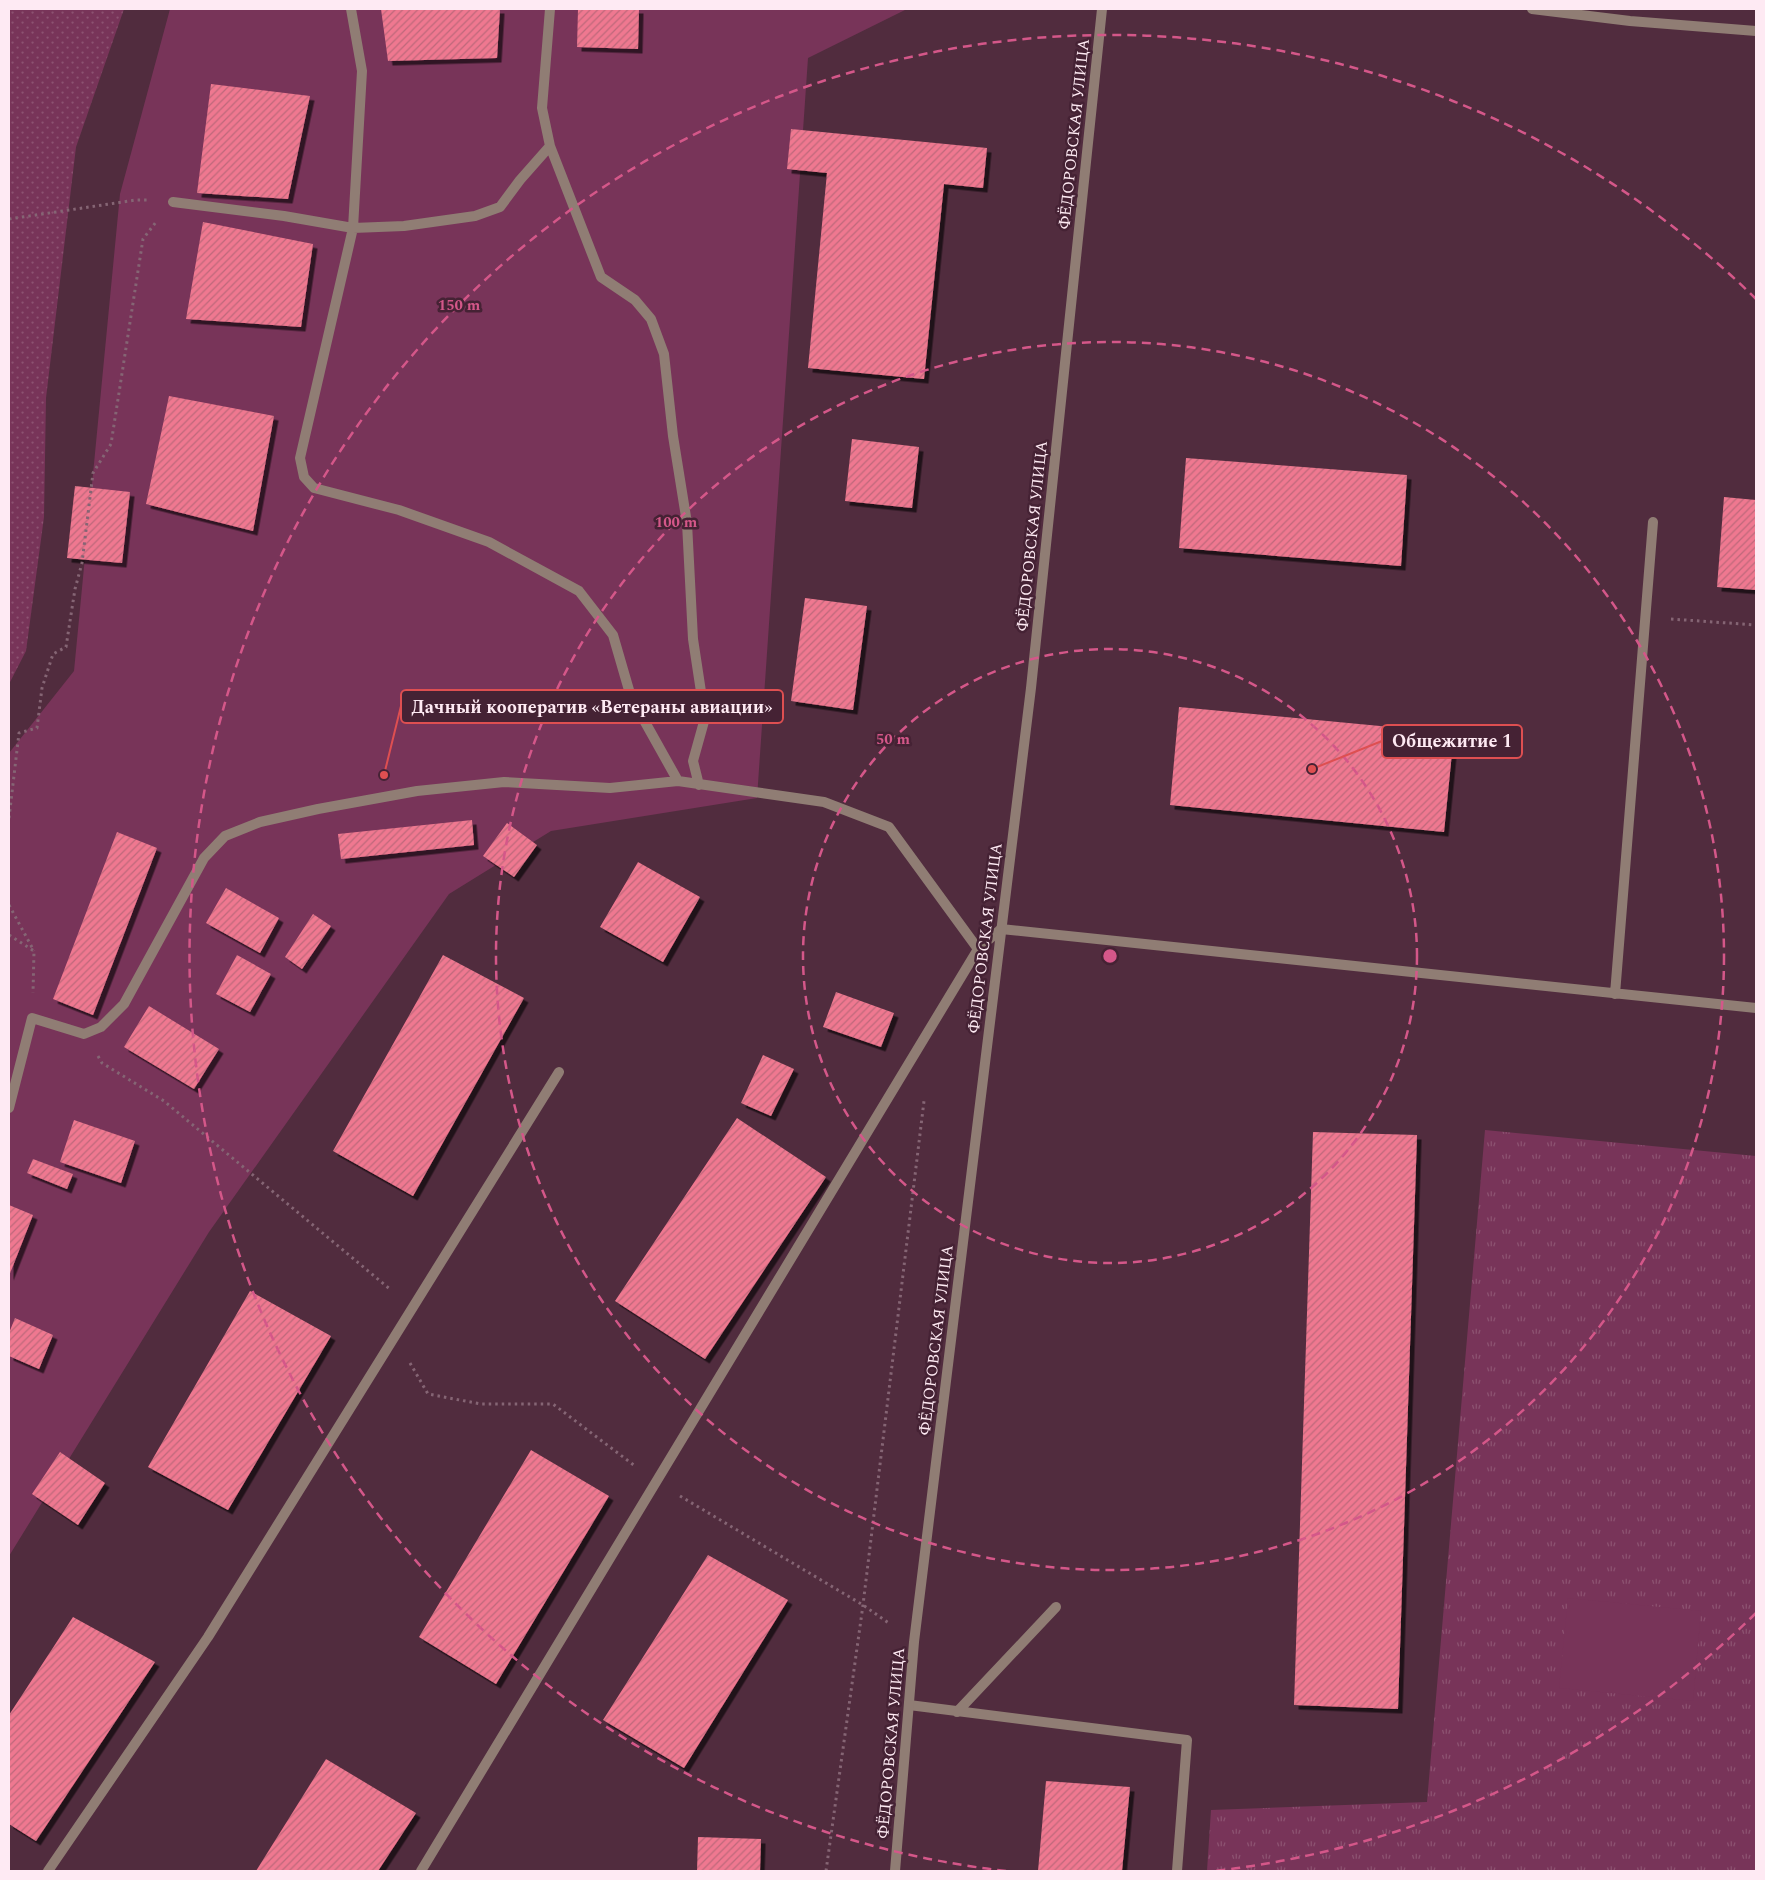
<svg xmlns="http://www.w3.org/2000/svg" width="1765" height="1880" viewBox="0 0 1765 1880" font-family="Spectral,serif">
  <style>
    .grass { fill: url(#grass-dots) }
    .park { fill: url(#park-tufts) }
    .garden { fill: #783459 }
    .building { fill: url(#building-hatch); filter: url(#shadow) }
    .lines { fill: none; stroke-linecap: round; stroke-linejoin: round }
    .path { stroke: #856574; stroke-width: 3; stroke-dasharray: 2.5 4; stroke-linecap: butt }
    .lane { stroke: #907d74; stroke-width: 10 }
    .street { stroke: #907d74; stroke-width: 10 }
    .ring { fill: none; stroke: #d45789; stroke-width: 2.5; stroke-dasharray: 9 6 }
    .labels { text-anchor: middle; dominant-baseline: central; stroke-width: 5; stroke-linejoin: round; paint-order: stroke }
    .street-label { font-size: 16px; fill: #feeaf3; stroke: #452234 }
    .centre { fill: #d45789; stroke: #452234; stroke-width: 2.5 }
    .ring-label { font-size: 15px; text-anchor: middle; font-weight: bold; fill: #d45789; stroke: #452234; stroke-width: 5; stroke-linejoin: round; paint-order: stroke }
    .leader { fill: none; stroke: #de4f51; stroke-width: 2 }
    .callout-dot { fill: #de4f51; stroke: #452234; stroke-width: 2 }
    .callout { fill: #452234; stroke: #de4f51; stroke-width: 2 }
    .callout-label { font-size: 18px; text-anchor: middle; font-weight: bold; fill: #feeaf3 }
  </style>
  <defs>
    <pattern id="grass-dots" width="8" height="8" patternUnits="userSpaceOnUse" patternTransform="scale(1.25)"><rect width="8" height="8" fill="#783459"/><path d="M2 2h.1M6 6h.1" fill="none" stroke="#8c5271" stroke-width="1.8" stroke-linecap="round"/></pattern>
    <pattern id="park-tufts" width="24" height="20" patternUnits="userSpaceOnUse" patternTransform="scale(1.25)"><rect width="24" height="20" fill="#783459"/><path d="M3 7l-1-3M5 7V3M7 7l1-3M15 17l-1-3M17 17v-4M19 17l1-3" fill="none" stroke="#8c5271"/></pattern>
    <pattern id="building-hatch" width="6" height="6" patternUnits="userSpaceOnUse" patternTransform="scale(1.25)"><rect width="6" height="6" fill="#ef7890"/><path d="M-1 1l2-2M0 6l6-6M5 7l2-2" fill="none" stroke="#be697b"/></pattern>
    <filter id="shadow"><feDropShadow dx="4.5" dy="4.5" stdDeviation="0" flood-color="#0009"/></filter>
  </defs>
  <rect width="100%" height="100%" fill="#512c3e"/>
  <path class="grass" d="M9,9h115l-48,138 -30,251 -2,119 -18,134 -17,33z"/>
  <path class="park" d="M1485,1130l271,26v715h-549l4,-61 216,-8z"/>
  <path class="garden" d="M170,9h737l-99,49 -51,740 -206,33 -102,63 -240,338 -200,324v-803l65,-82 46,-477z
    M1568,1598l133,13 -8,90 -134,-13z"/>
  <path class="building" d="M381,9h119l-3,49 -109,3z
    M578,9h61l-1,40 -61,-2z
    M211,84l99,12 -22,103 -91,-6z
    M791,129l196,19 -4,40 -39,-4 -20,195 -116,-11 19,-195 -40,-4z
    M203,222l110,22 -12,83 -115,-8z
    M169,396l105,20 -21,115 -107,-27z
    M852,439l67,8 -7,61 -67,-7z
    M1186,458l221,17 -6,91 -222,-18z
    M75,486l55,6 -8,71 -55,-5z
    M1724,497l32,3v90l-39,-3z
    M805,598l62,8 -14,104 -62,-9z
    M1179,707l275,26 -10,99 -274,-27z
    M472,820l2,25 -133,14 -3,-25z
    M507,823l30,22 -23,32 -31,-21z
    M117,832l40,16 -64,167 -40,-16z
    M638,862l62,35 -37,65 -63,-35z
    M226,888l53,30 -19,35 -54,-30z
    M313,914l18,12 -29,43 -17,-12z
    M237,955l34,19 -21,38 -34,-18z
    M443,955l81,43 -111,198 -80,-45z
    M836,992l58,21 -13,34 -58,-20z
    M149,1006l70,43 -25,40 -70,-42z
    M763,1055l31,14 -23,47 -30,-13z
    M737,1118l89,59 -121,182 -90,-58z
    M74,1120l61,21 -14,42 -61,-21z
    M1313,1132l104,3 -19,574 -104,-4z
    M33,1159l40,15 -6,15 -40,-16z
    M9,1205l24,10 -24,61z
    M250,1291l81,45 -103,174 -80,-43z
    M15,1318l38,17 -14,34 -30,-13v-23z
    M531,1450l78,46 -113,188 -77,-47z
    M60,1452l45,31 -27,42 -46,-31z
    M708,1555l80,45 -104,168 -81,-48z
    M73,1617l82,45 -119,179 -27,-17v-109z
    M326,1759l90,54 -38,58h-122z
    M1046,1781l84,6 -8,84h-84z
    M698,1837l63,2 -1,32h-63z"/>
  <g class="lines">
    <path class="path" d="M9,219l127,-19h11
      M1671,619l85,6
      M9,818l10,-85 18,-5 5,-40 11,-34 13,-7 9,-58 7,-26 11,-90 18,-29 32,-205 13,-17
      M9,905l25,46
      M9,935l25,16 -1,42
      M98,1056l4,7 62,38 227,189
      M410,1363l18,31 53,10h72l82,62
      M680,1496l183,109 27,19
      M826,1871l37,-266 61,-504"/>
    <path class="lane" d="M351,9l11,62 -9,157 -53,230 4,19 10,11 85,22 90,32 90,49 34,44 18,62 47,84
      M550,9l-8,99 8,38 51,131 34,23 16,19 13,35 9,82 14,87 6,116 12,79 -12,43 6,24
      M1532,9l98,12 126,10
      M173,202l111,14 69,12 51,-2 71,-10 25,-9 20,-27 30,-34
      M1615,994l38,-472
      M9,1108l23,-90 52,16 17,-7 23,-23 80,-146 21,-22 35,-14 58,-13 99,-18 87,-9 106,6 68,-7 146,21 65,25 89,122
      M909,1705l278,35 -10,131
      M957,1712l99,-105
      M48,1871l160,-234 351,-565
      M421,1871l557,-922 23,-20 755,79"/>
    <path class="street" d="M895,1871l19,-229 117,-954 71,-679"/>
  </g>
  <g class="ring">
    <circle cx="1110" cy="956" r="307"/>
    <circle cx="1110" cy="956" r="614"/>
    <path d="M1756 1613A921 921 0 0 1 1214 1871M1006 1871A921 921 0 1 1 1756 299"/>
  </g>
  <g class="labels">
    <g class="street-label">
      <text transform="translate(1074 134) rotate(-84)">ФЁДОРОВСКАЯ УЛИЦА</text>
      <text transform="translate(1032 536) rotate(-84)">ФЁДОРОВСКАЯ УЛИЦА</text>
      <text transform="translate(985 938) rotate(-83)">ФЁДОРОВСКАЯ УЛИЦА</text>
      <text transform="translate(936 1340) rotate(-83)">ФЁДОРОВСКАЯ УЛИЦА</text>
      <text transform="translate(891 1743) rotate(-85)">ФЁДОРОВСКАЯ УЛИЦА</text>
    </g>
  </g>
  <circle cx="1110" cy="956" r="8" class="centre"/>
  <g class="ring-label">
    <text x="459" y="310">150 m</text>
    <text x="676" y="527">100 m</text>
    <text x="893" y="744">50 m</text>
  </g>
  <path class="leader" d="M384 775L401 706M1312 769L1382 741"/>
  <g class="callout-dot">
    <circle cx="384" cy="775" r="5"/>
    <circle cx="1312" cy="769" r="5"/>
  </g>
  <g class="callout">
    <rect x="401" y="690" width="382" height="33" rx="5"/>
    <rect x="1382" y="725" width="140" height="33" rx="5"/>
  </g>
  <g class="callout-label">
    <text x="592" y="713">Дачный кооператив «Ветераны авиации»</text>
    <text x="1452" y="747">Общежитие 1</text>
  </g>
  <rect width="1765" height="1880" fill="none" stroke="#feeaf3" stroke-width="20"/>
</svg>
